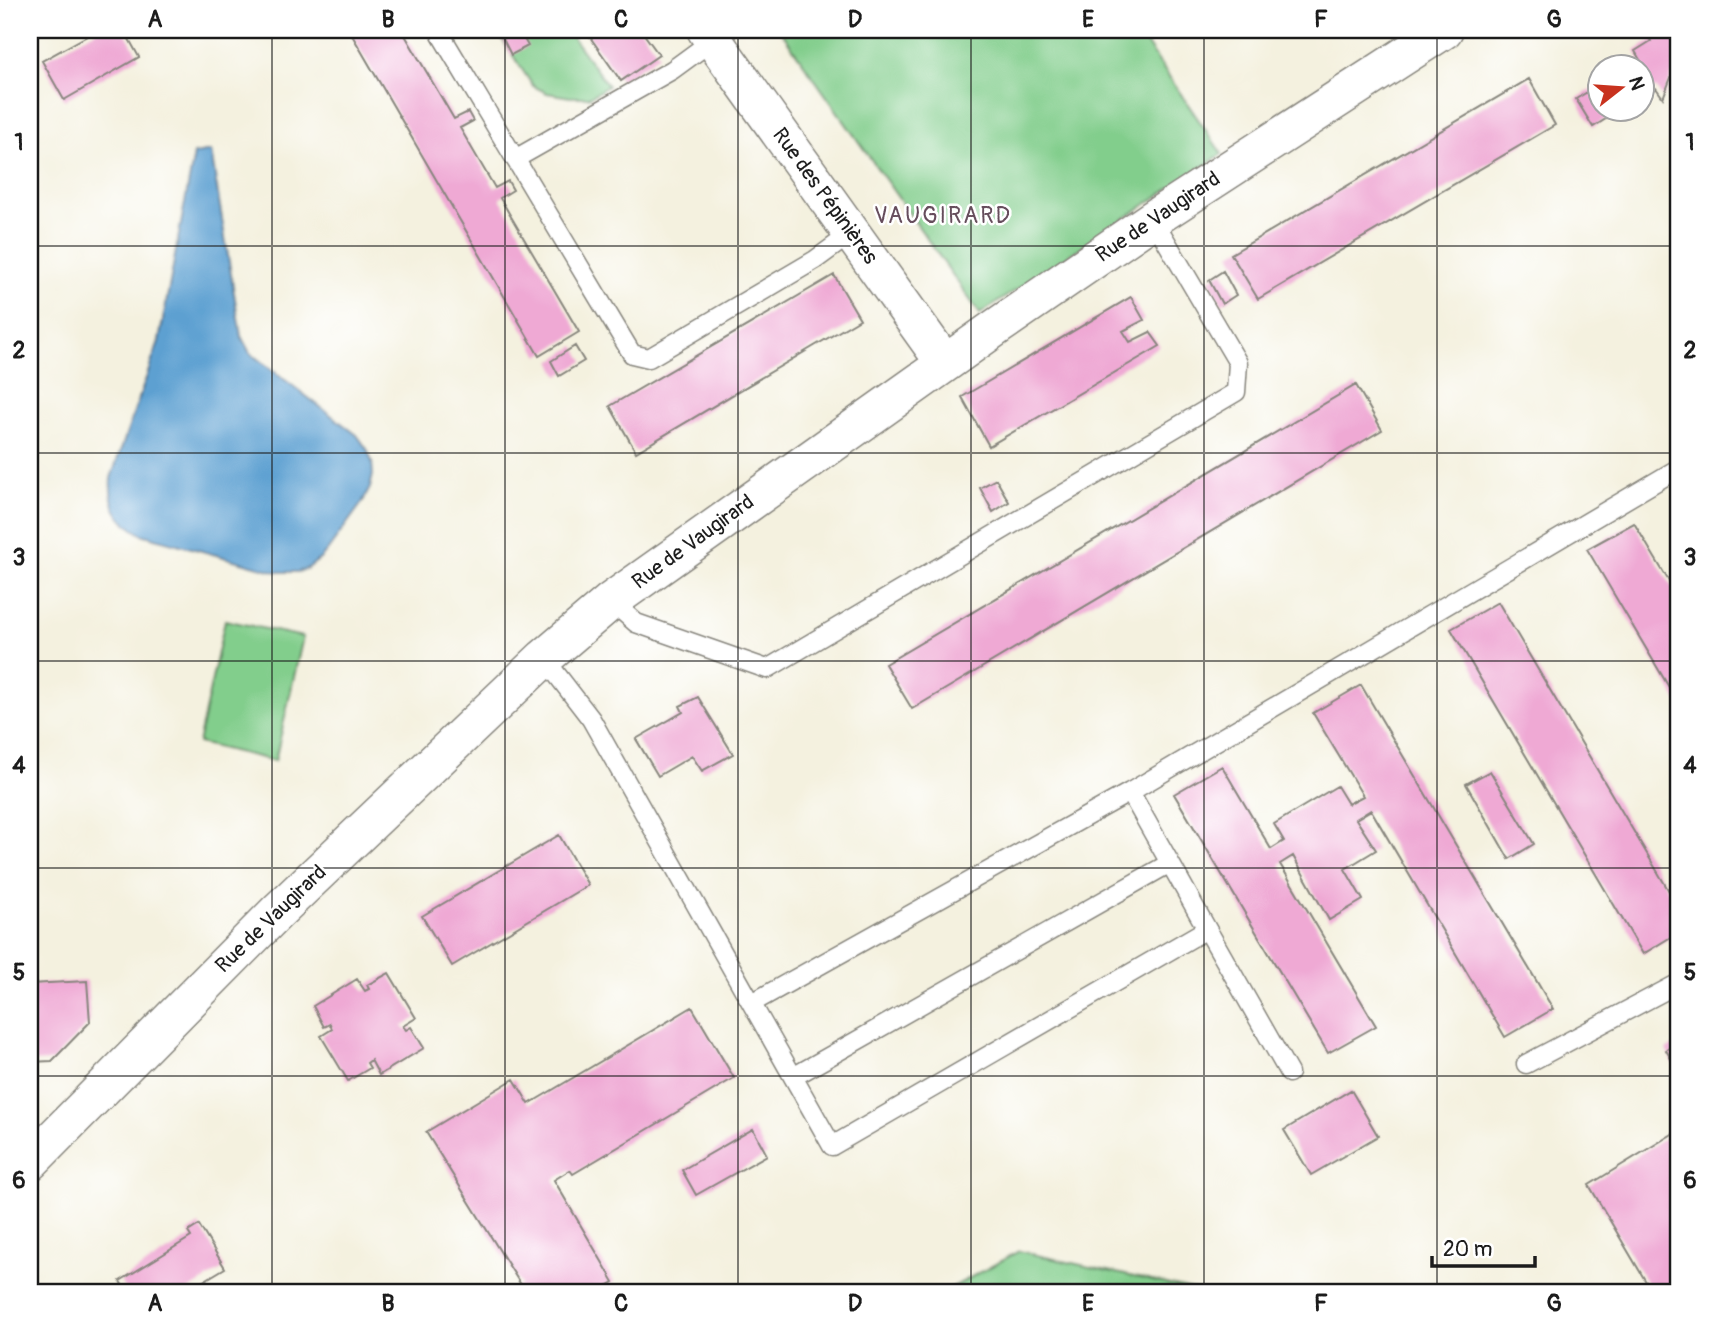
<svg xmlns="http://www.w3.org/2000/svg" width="1709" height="1322" viewBox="0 0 1709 1322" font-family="Pangolin,sans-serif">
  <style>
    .green { fill: #82ce8c; stroke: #4f7554; stroke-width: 2 }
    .water { fill: #5da0d1; stroke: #3c5e76; stroke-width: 2 }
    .building { fill: #efa9d4 }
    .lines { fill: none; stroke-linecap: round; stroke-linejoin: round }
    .service-casing { stroke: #88867e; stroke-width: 21 }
    .minor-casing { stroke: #88867e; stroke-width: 40 }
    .service { stroke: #fff; stroke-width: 18 }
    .minor { stroke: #fff; stroke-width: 37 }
    .grid { fill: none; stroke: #1c1c1c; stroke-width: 2; stroke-opacity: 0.55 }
    .labels { text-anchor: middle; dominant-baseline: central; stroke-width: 5; stroke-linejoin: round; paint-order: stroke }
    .street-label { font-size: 21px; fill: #1c1c1c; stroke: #fff }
    .neighbourhood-label { font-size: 23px; letter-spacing: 2px; fill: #664d5c; stroke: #fff }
    .neatline { fill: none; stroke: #1c1c1c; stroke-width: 2.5 }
    .grid-label { font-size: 23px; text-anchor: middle; font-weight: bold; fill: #1c1c1c }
  </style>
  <rect width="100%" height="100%" fill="#fff"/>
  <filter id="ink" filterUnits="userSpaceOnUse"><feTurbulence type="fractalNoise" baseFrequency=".0143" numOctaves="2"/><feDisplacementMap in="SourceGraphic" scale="14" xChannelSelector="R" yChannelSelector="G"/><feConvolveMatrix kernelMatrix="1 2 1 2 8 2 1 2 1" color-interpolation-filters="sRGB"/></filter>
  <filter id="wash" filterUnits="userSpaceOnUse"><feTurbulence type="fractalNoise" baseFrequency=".00686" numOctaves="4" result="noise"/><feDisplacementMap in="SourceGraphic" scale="28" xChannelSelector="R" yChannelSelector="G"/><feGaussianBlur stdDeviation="1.57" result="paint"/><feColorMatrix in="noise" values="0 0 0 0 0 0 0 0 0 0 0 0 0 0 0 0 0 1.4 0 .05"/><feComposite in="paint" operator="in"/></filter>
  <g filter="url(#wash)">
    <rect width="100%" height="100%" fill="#f4f1df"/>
    <path class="green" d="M496,30h71l41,56 -19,11h-19l-23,-4 -14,-7z
      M780,30h357l85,124 -242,160z
      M225,620l78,17 -28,124 -77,-18z
      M1019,1251l182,41h-257z"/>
    <path class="water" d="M211,151l30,185 9,17 107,82 10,14 5,13 1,13 -3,13 -8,15 -34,47 -7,8 -13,10 -10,4h-21l-136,-38c-24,-14 -32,-29 -30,-56l48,-137 35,-187z"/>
    <g id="blocks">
      <path class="building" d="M98,30h26l15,27 -75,43 -22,-39z
        M349,30h53l52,89 14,-7 5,9 -13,7 35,60 13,-7 5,9 -13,8 79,134 -40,24z
        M515,30h4l9,16 -17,9 -9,-18z
        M585,30h56l18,25 -38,26z
        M1644,30h35v27l-16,41 -7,-10 -14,9v-31h-13l11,-6 -5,-9 16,-10z
        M1529,79l26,46 -297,174 -27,-45z
        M1600,84v24h23l-30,19 -17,-28z
        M1223,271l13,24 -14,9 -13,-24z
        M834,275l26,44 -224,133 -26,-46z
        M1131,297l13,23 -21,11 7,11 20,-10 10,14 -171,100 -27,-49z
        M575,346l9,15 -25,15 -8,-15z
        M1356,385l26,45 -470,279 -27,-45z
        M996,479l13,23 -16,10 -13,-24z
        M1634,523l45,75v106l-92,-155z
        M1498,602l181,306v24l-36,22 -192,-325z
        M1361,685l192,324 -48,28 -134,-227 -15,9 20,31 -31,19 18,31 -34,20 -36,-64 -13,8 96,162 -48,27 -154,-259 48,-28 49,83 13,-8 -10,-17 63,-38 11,18 15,-8 -50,-83z
        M698,697l35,57 -31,17 -10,-15 -34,20 -22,-37 47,-27 -3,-6z
        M1490,771l44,73 -25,15 -43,-75z
        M559,835l29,50 -136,81 -30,-50z
        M389,973l27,45 -13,8 3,4 5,-3 13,21 -45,27 -8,-15 -4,3 3,5 -22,13 -27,-45 11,-7 -2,-5 -6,3 -11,-21 44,-27 8,12 4,-2 -2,-4z
        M87,981l3,41 -38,39 -22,1v-78z
        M692,1007l42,71 -161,96 -3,-4 -16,10 60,102 -18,10h-80l-2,-3 7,-4 -95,-153 88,-53 15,25z
        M1679,1042v31l-13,-23z
        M1351,1090l27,46 -67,39 -27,-45z
        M753,1129l14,26 -71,40 -14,-25z
        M1679,1130v162h-27l-63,-107z
        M199,1225l26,43 -40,24h-59l-6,-11 71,-44 -3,-5z"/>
    </g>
  </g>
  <g filter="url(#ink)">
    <use href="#blocks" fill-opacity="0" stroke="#88867e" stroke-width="2"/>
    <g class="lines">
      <defs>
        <path id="service" d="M438,30l194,324 17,4 166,-98 37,-27
          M515,159l157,-89 41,-30
          M611,601l25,22 131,46 469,-277 2,-29 -85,-144
          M544,658l47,61 241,427 375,-217 82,144
          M1130,792l549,-324
          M752,1003l378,-211 40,71
          M1526,1064l153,-81
          M793,1077l377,-214 37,66"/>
        <path id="minor" d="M706,30l238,332
          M30,1162l247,-250 267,-254 67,-57 387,-275 155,-107 291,-189"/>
      </defs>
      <use href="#service" class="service-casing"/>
      <use href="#minor" class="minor-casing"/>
      <use href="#service" class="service"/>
      <use href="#minor" class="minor"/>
    </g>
  </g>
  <path class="grid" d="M272,30v1262M505,30v1262M738,30v1262M971,30v1262M1204,30v1262M1437,30v1262M30,246h1649M30,453h1649M30,661h1649M30,868h1649M30,1076h1649"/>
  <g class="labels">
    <g class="street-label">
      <text transform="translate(825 196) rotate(54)">Rue des Pépinières</text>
      <text transform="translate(1158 217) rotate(-34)">Rue de Vaugirard</text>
      <text transform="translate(693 542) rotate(-36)">Rue de Vaugirard</text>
      <text transform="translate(271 919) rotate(-44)">Rue de Vaugirard</text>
    </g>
    <g class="neighbourhood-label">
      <text x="943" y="215">VAUGIRARD</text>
    </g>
  </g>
  <rect width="1709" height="1322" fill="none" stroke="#fff" stroke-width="77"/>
  <g transform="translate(1621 88) rotate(73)"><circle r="33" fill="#ffffff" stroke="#a4a4a4" stroke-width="2"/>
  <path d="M0-5L12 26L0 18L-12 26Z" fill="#c8321e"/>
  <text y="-10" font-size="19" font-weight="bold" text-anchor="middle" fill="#1c1c1c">N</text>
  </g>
  <path d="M1432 1256v10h103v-10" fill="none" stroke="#1c1c1c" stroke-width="3.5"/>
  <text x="1443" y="1256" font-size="21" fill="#1c1c1c" stroke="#ffffff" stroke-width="5" paint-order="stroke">20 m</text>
  <rect x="38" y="38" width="1632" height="1246" class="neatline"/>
  <g class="grid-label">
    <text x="155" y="27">A</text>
    <text x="388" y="27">B</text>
    <text x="621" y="27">C</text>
    <text x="855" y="27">D</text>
    <text x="1088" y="27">E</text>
    <text x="1321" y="27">F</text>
    <text x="1554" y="27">G</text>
    <text x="19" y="150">1</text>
    <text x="1690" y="150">1</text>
    <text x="19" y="358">2</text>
    <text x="1690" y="358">2</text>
    <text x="19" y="565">3</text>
    <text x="1690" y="565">3</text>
    <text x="19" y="773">4</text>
    <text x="1690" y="773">4</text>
    <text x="19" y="980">5</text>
    <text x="1690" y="980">5</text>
    <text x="19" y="1188">6</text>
    <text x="1690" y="1188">6</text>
    <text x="155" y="1311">A</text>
    <text x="388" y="1311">B</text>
    <text x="621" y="1311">C</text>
    <text x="855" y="1311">D</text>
    <text x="1088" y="1311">E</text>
    <text x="1321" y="1311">F</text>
    <text x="1554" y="1311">G</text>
  </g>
</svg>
